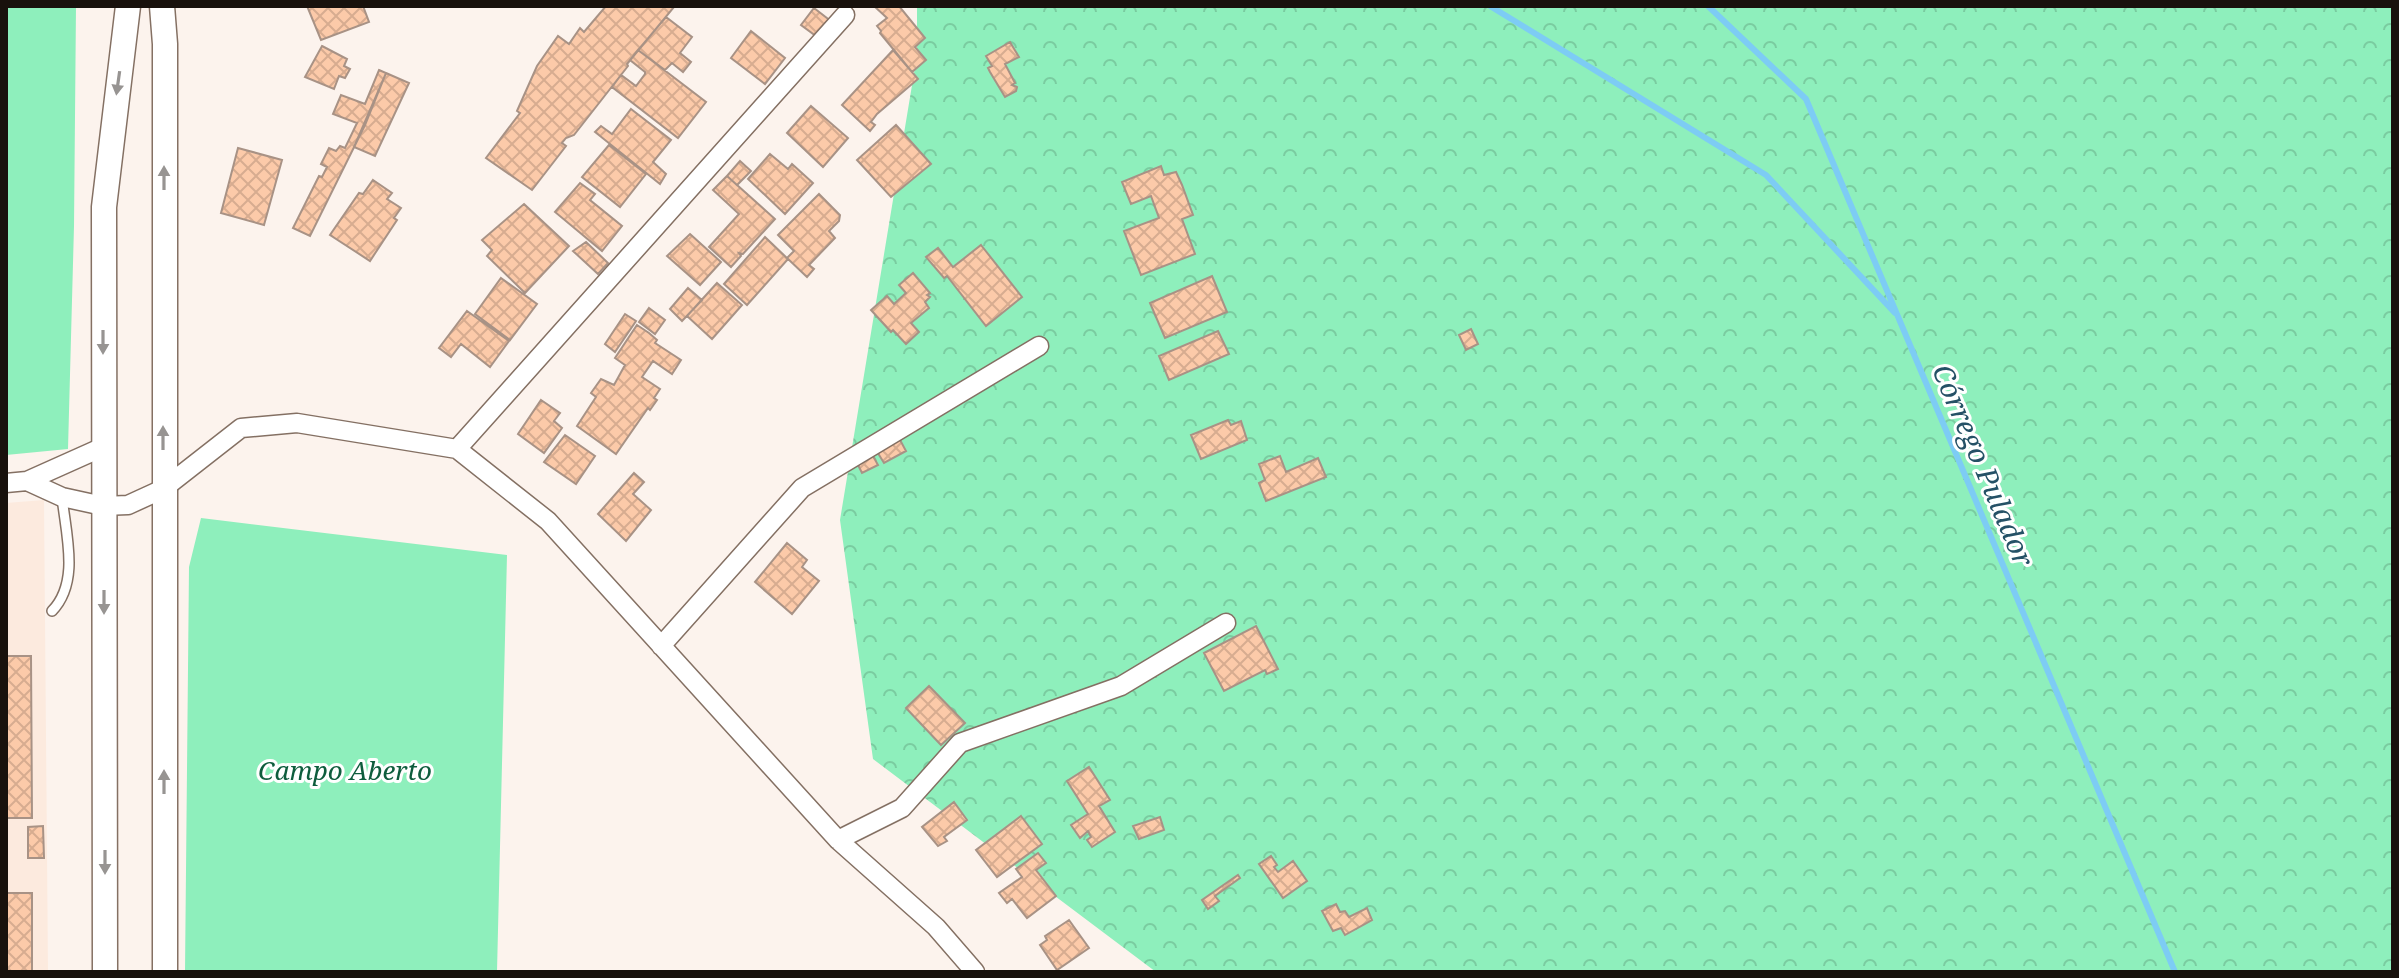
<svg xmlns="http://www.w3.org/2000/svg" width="2399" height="978" viewBox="0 0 2399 978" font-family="'Noto Serif',serif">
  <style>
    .built { fill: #fceade }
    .forest { fill: url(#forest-crowns) }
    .park { fill: #8eefbc }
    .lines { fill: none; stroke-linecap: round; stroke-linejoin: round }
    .stream { stroke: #7dccf4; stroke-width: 6 }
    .building { fill: url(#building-cross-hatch); stroke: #a89285; stroke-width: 2 }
    .lane-casing { stroke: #847063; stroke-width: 12 }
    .street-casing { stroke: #847063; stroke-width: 21 }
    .secondary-casing { stroke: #847063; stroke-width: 27 }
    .lane { stroke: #fff; stroke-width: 9 }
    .street { stroke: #fff; stroke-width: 18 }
    .secondary { stroke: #fff; stroke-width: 24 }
    .oneway { fill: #979492 }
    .labels { text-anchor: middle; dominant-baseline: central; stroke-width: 6; stroke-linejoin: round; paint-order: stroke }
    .park-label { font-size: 26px; font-style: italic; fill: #0e5d3d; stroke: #fff }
    .water-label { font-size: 28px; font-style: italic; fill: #255166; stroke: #fff }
  </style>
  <defs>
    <pattern id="forest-crowns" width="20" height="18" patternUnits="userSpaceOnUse" patternTransform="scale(2)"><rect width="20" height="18" fill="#8eefbc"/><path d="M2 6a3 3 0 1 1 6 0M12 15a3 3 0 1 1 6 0" fill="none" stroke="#7acca0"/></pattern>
    <pattern id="building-cross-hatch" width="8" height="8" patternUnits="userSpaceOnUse" patternTransform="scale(2)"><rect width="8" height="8" fill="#fccaa9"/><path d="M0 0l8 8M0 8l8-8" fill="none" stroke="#d7ac90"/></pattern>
  </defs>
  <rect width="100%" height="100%" fill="#fcf3ed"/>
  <path class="built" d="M44,500l4,472h-42v-469z"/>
  <path class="forest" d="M917,6h1476v966h-1237l-283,-213 -33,-239 77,-465z"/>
  <path class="park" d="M6,6h70l-2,220 -6,223 -62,6z
    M201,518l306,37 -10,417h-312l4,-405z"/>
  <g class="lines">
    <path class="stream" d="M1490,6l276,169 129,138
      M1708,6l98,93 369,873"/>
  </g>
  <path class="building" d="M307,6h56l6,16 -48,18z
    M606,6l68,1 -47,57 1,2 -54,69 -8,3 -4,5 4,3 -34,44 -46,-32 34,-45 -3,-2 20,-45 21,-30 11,8 11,-16 4,4z
    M874,6h25l26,32 -10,9 11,13 -14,12 -32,-39 1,-2 -4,-5 10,-8z
    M814,8l18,14 -12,17 -19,-14z
    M666,17l26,20 -12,16 11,9 -8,10 -11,-9 -7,7 -27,-20z
    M751,31l34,27 -20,26 -34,-26z
    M1010,42l9,15 -14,7 10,19 -3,2 5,2 -1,4 -11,6 -15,-25 -2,-4 4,-2 -6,-10z
    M322,46l25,13 -3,7 6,3 -5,9 -6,-2 -5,13 -29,-12z
    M638,50l68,52 -28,36 -66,-51 9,-12 15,11 9,-12v-2l-15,-12z
    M893,50l25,29 -41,35 -6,8 4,3 -5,6 -28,-26z
    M379,70l7,3 -21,52 -55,111 -17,-8 26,-52 3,1 5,-10 -6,-3 8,-16 7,3 4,-5 5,2 12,-25 -24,-9 8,-19 24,9z
    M386,73l23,10 -34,73 -21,-9z
    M811,106l37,32 -25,29 -36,-34z
    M631,109l40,31 -18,22 13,12 -6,10 -65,-52 6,-6 11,8z
    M896,125l35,39 -40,33 -34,-37z
    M609,145l37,29 -26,33 -38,-30z
    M238,148l44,12 -18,65 -43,-12z
    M770,154l18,15 4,-5 21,19 -28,31 -37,-35z
    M740,161l11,10 -14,14 -10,-9z
    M1161,166l3,9 12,-3 6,13 11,30 -11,4 13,35 -54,21 -17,-44 35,-13 -8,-22 -20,8 -9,-22z
    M727,176l48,43 -32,35 -4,-1 2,3 -10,11 -22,-20 30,-33 -26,-24z
    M373,180l19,13 -5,6 14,9 -7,10 3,2 -27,41 -40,-26 29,-42 4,1z
    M580,183l15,11 -5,6 32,26 -20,25 -47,-39z
    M819,194l21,21 -1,6 -10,10 6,7 -26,27 5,4 -7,8 -20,-19 7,-7 -16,-16z
    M524,204l45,42 -44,47 -38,-37 5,-6 -10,-10z
    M690,234l31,28 -21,23 -33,-29z
    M765,237l23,22 -41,46 -23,-21z
    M586,242l22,21 -10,11 -25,-23z
    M981,245l41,52 -36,29 -39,-50 -3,2 -18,-21 12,-9 15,19z
    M913,273l17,20 -3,2 3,2 -5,5 4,6 -18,15 8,9 -13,12 -13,-14 -2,2 -20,-22 16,-14 7,8 12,-11 -7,-8z
    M1212,276l15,36 -62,26 -15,-35z
    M501,278l36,26 -27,36 -35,-26z
    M717,283l25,22 -30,34 -25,-23z
    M688,288l14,12 -20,21 -12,-12z
    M649,308l16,12 -10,14 -16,-12z
    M467,311l42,30 -19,26 -29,-23 -10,13 -12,-9z
    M625,314l11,7 -21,31 -10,-8z
    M637,325l12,8 8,7 -2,3 26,17 -9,14 -19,-13 -11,16 18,12 -6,9 3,2 -7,10 -2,-2 -32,46 -39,-28 19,-29 -5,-4 10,-14 13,6 11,-20 -10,-7z
    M1471,329l7,15 -12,6 -7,-15z
    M1218,331l11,23 -60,26 -10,-24z
    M541,400l19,13 -6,8 8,7 -18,25 -26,-19z
    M1228,420l3,5 10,-4 6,19 -46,19 -10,-24z
    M565,435l30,21 -19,28 -32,-22z
    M899,438l7,13 -22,12 -11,-18z
    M868,447l10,18 -16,8 -8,-16z
    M1280,456l6,16 32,-14 8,19 -60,24 -7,-18 6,-3 -6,-16z
    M634,473l10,9 -11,12 18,16 -25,31 -28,-27z
    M787,543l20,17 -5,7 17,14 -27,33 -37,-32z
    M1256,626l22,43 -11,5 -2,-4 -41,21 -20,-38z
    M6,656h25l1,162h-26z
    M929,686l36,37 -24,22 -35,-37z
    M1089,767l21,33 -11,6 16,26 -23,15 -5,-7 4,-3 -3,-6 -8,7 -9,-13 17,-11 -21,-33z
    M954,802l13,18 -23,17 3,4 -9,5 -16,-19z
    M1021,816l21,28 -45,33 -21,-27z
    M1160,817l4,13 -25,9 -6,-13z
    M43,826l1,32h-16v-31z
    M1038,853l8,10 -10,7 20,26 -29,22 -15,-19 -5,4 -8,-10 23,-16 -6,-8z
    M1271,856l6,9 -3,2 4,5 15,-11 14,20 -24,17 -24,-34z
    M1238,875l2,3 -25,18 4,5 -11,8 -6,-9z
    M6,893h26v79h-26z
    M1336,904l4,8 5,-1 4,6 18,-9 5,12 -27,15 -4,-7 -8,3 -11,-20z
    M1069,920l20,28 -32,22 -17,-25 7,-5 -2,-4z"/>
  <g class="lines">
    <defs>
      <path id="lane" d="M52,611c28,-29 14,-76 10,-114"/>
      <path id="street" d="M457,449l388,-434
        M27,481l76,-34
        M6,483l21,-2 35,16 41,9 25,-1 35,-16 78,-61 56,-5 160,26 91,72 290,319 98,87 39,45
        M661,646l141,-158 237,-142
        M838,840l64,-32 58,-65 161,-57 105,-63"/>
      <path id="secondary" d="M162,6l3,38v928
        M105,972l-1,-765 24,-201"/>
    </defs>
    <use href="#lane" class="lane-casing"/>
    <use href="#street" class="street-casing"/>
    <use href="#secondary" class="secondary-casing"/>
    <use href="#lane" class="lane"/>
    <use href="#street" class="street"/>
    <use href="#secondary" class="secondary"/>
  </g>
  <defs><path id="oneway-solid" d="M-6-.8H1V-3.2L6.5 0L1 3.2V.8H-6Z" transform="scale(2)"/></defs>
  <g class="oneway">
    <use href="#oneway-solid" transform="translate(118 83) rotate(98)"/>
    <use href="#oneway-solid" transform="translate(164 178) rotate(-90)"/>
    <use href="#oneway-solid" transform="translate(103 342) rotate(90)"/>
    <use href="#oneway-solid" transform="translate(163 438) rotate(-90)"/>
    <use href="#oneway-solid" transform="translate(104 602) rotate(90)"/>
    <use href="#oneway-solid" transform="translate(164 782) rotate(-90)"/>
    <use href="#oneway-solid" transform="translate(105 862) rotate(90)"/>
  </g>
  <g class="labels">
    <g class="park-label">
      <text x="345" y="770">Campo Aberto</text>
    </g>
    <g class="water-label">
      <text transform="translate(1984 465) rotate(67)">Córrego Pulador</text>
    </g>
  </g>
  <rect width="2399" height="978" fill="none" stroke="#18110c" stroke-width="16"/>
</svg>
